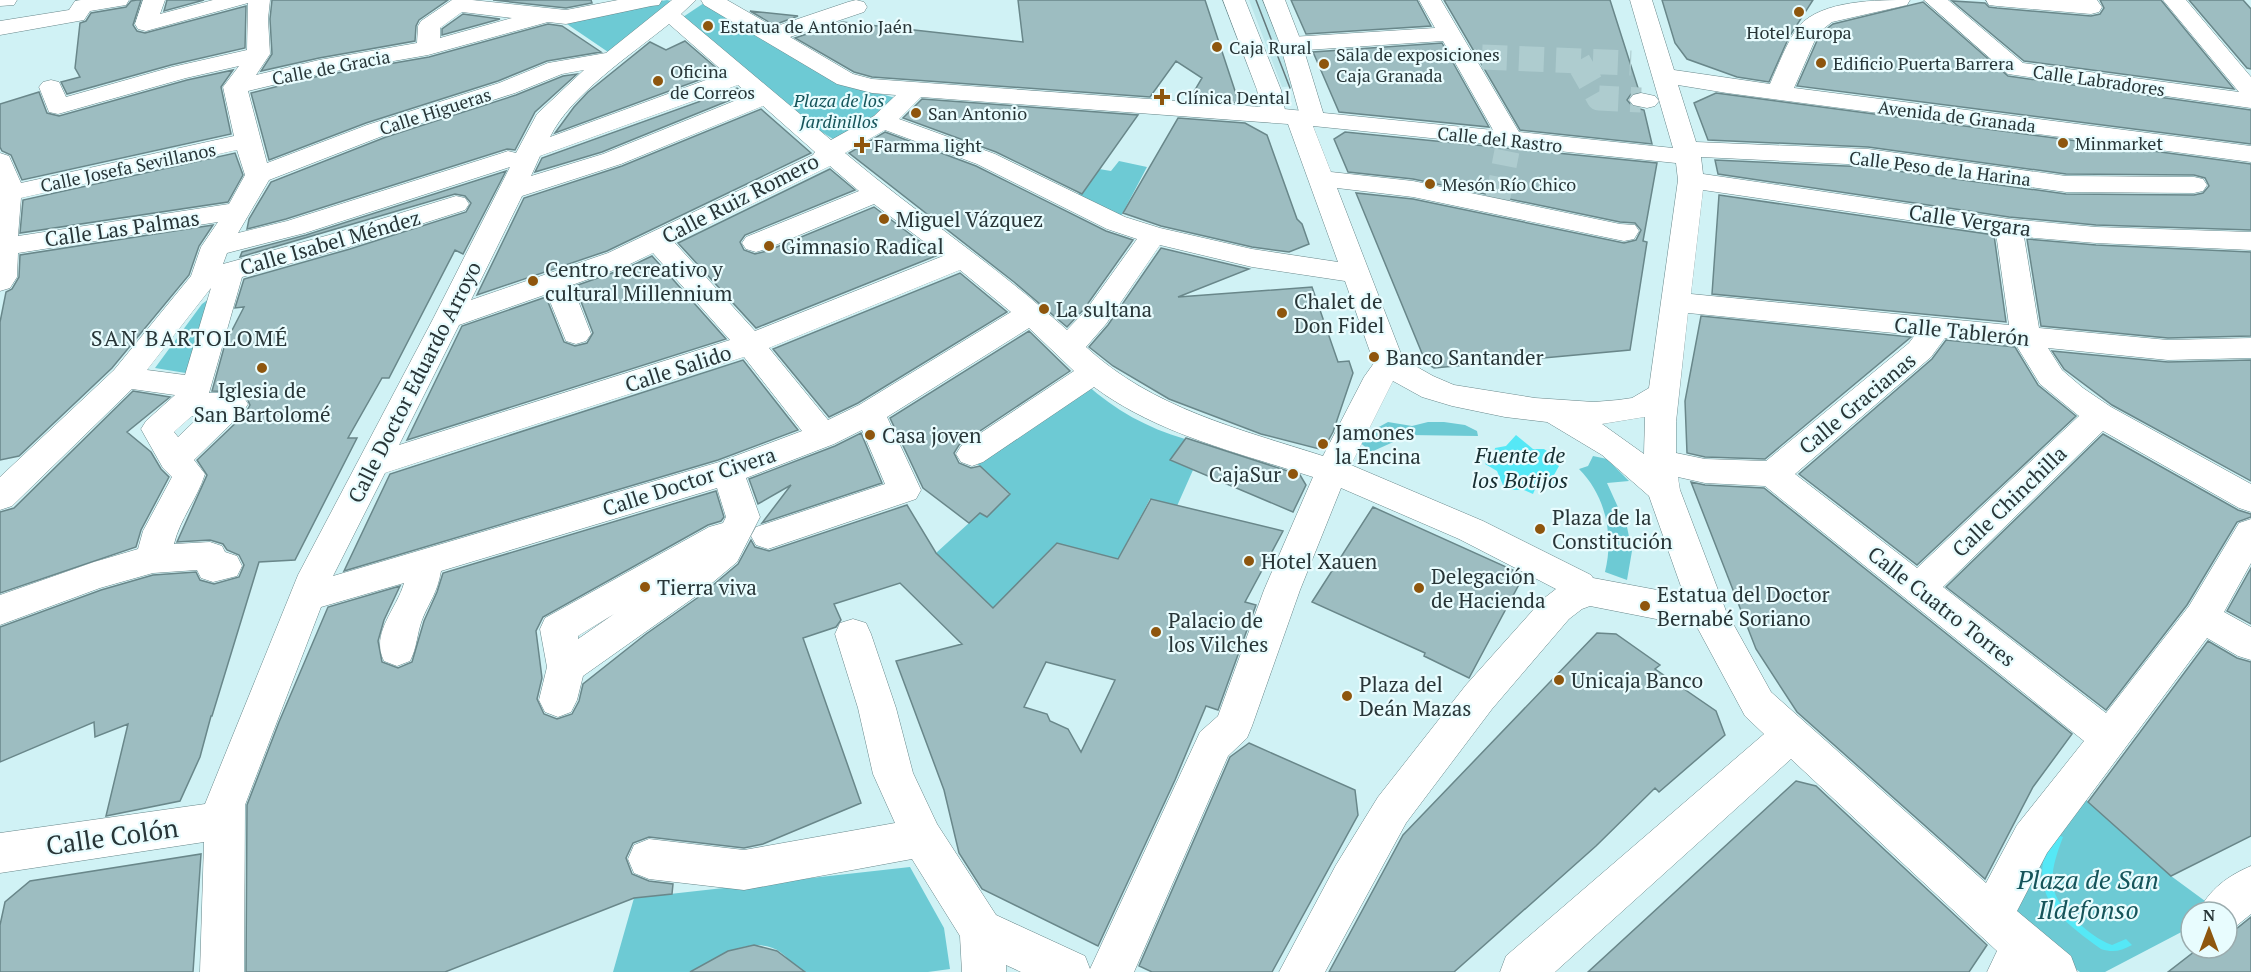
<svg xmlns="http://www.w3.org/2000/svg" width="2251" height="972" viewBox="0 0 2251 972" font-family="'PT Serif',serif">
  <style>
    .built { fill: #bce7eb }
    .green { fill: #6dcad4 }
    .water { fill: #55e8f6 }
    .building { fill: #9dbdc1; stroke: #69878a; stroke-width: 1.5; fill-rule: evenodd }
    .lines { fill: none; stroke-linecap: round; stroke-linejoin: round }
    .minor-tunnel { stroke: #aecccf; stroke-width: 25; stroke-dasharray: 25 12; stroke-linecap: butt }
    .minor-casing { stroke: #68878a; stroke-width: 1 }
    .major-casing { stroke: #68878a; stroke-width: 1 }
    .minor { fill: #fff; fill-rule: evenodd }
    .major { fill: #fff; fill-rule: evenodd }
    .tram { stroke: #63777a; stroke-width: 1.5 }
    .poi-dot { fill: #8e560e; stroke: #e8fcfe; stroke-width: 2 }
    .labels { text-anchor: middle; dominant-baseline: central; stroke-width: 4.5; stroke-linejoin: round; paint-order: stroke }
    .far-poi-label { font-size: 18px; fill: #283537; stroke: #e8fcfe; text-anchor: start }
    .far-street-label { font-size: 18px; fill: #283537; stroke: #e8fcfe }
    .far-park-label { font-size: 18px; font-style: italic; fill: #15545a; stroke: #e8fcfe }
    .street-label { font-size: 21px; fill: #283537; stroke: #e8fcfe }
    .poi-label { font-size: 21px; fill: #283537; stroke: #e8fcfe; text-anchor: start }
    .neighbourhood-label { font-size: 22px; letter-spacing: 1.5px; fill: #283537; stroke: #e8fcfe }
    .water-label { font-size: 22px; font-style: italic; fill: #183033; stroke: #e8fcfe }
    .near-street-label { font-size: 26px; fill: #283537; stroke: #e8fcfe }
    .near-park-label { font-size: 26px; font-style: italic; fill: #15545a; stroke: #e8fcfe }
  </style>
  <rect width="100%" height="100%" fill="#d0f2f5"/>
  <path class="built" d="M1249,0h13l36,86 -16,1z"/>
  <path class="green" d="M667,0l8,2 -64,52 -50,-34z
    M707,1l126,79 69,20 -64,42 -36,-22 -119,-103z
    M1119,161l28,6 -27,51 -42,-24 10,-9 11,-16 12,2z
    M213,296l-21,78 -37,-6 47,-64z
    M1086,384c29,26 61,44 99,55l-15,21 23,10 -16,36 -27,-7 -32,60 -61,-15 -64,64 -57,-55 44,-40 7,4 23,-24 -35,-31z
    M1388,422l24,4 16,-4h16l21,3 12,6 1,5 -69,-1 -38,17 -15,-13 20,-5 1,-6z
    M1593,456l14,3 22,22 -22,2 20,44 5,24 -5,29 -22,-8c9,-36 1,-76 -26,-103l9,-3z
    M2082,796l89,80 49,36h-29v15l-86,45h-25l-87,-58z
    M910,867l34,61 6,41 -22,3h-132c-20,-44 -68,-26 -95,0h-88l21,-74z"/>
  <path class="water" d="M1516,435l17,14h11l7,5 -1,7 9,5 -5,9 5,8 -3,4h-20l-3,7 -9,-4h-19l-8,-19 -12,-7 9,-9 1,-7 11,-2z
    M2052,833l11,4c-14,37 -18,57 14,85 11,9 21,18 35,23l14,-6 6,6c-11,6 -19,8 -31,4 -46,-33 -75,-56 -49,-116z"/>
  <path class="building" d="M137,0h4l-8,25 4,6 8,2 101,-27 -1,42 -74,17 -104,29 -6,-12 19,-5 -5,-9 5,-45 6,-2 5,-8 35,-6 5,-6z
    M167,0h37l-40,11z
    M272,0h176l-29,20 -3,6 -1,15 -96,17 -58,13 11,-17 -2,-35z
    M493,0h98l1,3 -26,5z
    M1018,0h187l34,103 -50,-3 13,-22 -26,-17 -26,36 -278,-20 -18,-5 -59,-34 47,-16 181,20z
    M1291,0h126l14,26 -125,8z
    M1444,0h166l29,91 -8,3 -4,6 6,7 11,3 8,34 -132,-14z
    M1662,0h151l-24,37 -20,45 -32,-5 -50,-18 -12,-16z
    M2100,0h61l73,89 -210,-28 -72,-60 33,2 4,4 8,1 94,8 9,-2 4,-6z
    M2189,0h54l8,9v60l-4,-1z
    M1923,2l85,74 243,34v34l-454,-58 23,-52 13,-10z
    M750,11l48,5 -24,9z
    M463,14l37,5 -58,16v-6z
    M548,24l14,2 39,26 -54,9 -49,20 -132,42 -97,37 -18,-67 68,-17 110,-19z
    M685,41l36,31 -166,61 19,-26 14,-15 62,-50 16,8z
    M1442,43l47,84 -150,-15 -26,-60z
    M233,70l-12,17 10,47 -209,46 -11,-25 -9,-4 -2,-4v-43l39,-12 8,21 12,3 128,-36z
    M577,74l-42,38 -20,38 -8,-1 -221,70 -39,10 2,-10 22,-37 115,-45 130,-42 47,-19z
    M737,88l8,6 -143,58 -67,20 7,-14z
    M1716,93l535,71v66l-155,-5 -87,-8 -291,-43 -3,-14 153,7 198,27 128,1 9,-2 6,-7 -4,-8 -11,-3 -128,-1 -198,-27 -160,-7 -14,-37z
    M922,99l216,16 -56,79 -86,-42 -93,-34z
    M761,109l50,44 -204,98 -130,44 47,-97 98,-32z
    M1178,118l67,5 22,12 30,84 5,5 7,20 -20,8 -37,-5 -91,-21 -38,-13z
    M885,132l91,34 130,65 27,9 -49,69 -17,18 -53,-45 -165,-129z
    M1345,132l312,31 -14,78 4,1 -17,108 -196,18 -8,-5 -70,-170 57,6 211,44 12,-3 5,-10 -6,-7 -15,-1 -207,-43 -65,-7 -14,-33z
    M235,153l8,22 -15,27 -208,31 3,-33z
    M830,169l25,21 -110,45 -5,7 4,8 11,4 12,-3 107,-44 64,48 -182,73 -78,-85z
    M506,171l-43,83 -8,-4 -66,128h-7l-34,60h9l-62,122 -36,2 -47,154h-1l-11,41 -20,44 -74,15 22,-92 -33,13 -1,-15 -94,40v-135l101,-37 52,-15 43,-3 4,8 14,4 25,-7 5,-12 -5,-10 -12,-5 -4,-6 -13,-4 -33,2 30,-67 -10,-15 48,-46 5,-9 -4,-9 5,-4 -39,-1 13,-47 19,-37 -9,1 9,-29 106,-30 116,-37 5,-9 -6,-7 -10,-2 -215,63 2,-5 64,-17z
    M1719,195l275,40 12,87 -294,-28z
    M213,225l-14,21 -10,29 -77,93 -93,88 -19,4v-138l6,-30 6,-3 7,-12 1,-22z
    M2027,239l69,6 155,7v84l-83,2 -127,-12z
    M1161,248l88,21 -71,28 134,-10 26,75 11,-1 4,12 -20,59 -10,18 -62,-16 -92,-35 -56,-33 -24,-19 19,-22z
    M652,256l74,83 -319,101 55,-114 84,-29 18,45 11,4 12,-3 6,-10 -18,-47 54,-19z
    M960,273l47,39 -149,91 -29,14 -56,-68z
    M1701,316l210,21 -146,122 -60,-2 -18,-4 -2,-52z
    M1029,331l41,40 -111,74 -5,8 5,10 12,5 9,-2 30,28 -23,23 -7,-4 -11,10 -46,-35 -33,-70z
    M1946,340l69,7 23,38 38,31 -159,149 -118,-91 133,-115z
    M2052,351l116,11 83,-2v121l-139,-76 -48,-36z
    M743,360l55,70 -80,30 -374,111 46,-97z
    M133,391l37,6 -43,35 24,20 10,17 8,8 -28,53 -5,17 -136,46v-81l14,-4z
    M861,433l21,50 -120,40 29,-38 -33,19 -9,-25 86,-33z
    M2103,434l135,76 13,4v3l-14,5 -50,83 -81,105 -160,-123z
    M1186,438l114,37 6,10 -13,27 -123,-52z
    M1691,482l14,3 59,3 308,246 -39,53 -48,92 -188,-167 -41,-63z
    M716,491l8,26 -3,4 -13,4 -165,92 -7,14 6,47 -5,21 7,15 13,5 15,-5 7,-13 4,-17 63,-50 54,-38 38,-32 13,-24 4,7 14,4 138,-46 29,48 57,55 64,-65 61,16 33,-60 132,32 -38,71 11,3 -38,105 -12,-4 -31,74 -77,166 -116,-57 -23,-36 -15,-63 -48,-129 66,-17 -62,-61 -66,21 7,16 -5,7 -33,11 58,165 -98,41 -19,4 -95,-11 -16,6 -7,15 6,16 17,7 24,3 -1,10 -38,4 -189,74h-199l1,-167 32,-83 49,-115 72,-21 -16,34 -6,21 4,21 16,6 14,-6 12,-41 13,-29 6,-19zM1046,662l69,18 -34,72 -13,-23 -18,-8 -3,-7 -23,-7z
    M1373,507l151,68 -55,103 -45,-22 1,-3 -113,-51z
    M2251,568v56l-24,-13z
    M1597,633l19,1 44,31 -5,4 61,42 9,24 -66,57 -4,-4 -59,58 -142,126h-125l74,-137z
    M2208,641l29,17 14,4v174l-80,40 -83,-74z
    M1249,743l106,47 3,25 -86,157h-120l-13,-6 91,-209z
    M1796,781l20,5 171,159 -18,27h-381z
    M201,854l-8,118h-193v-47l5,-23 25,-21z
    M2251,917v55h-83l31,-24h28v-16l9,-3z
    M754,945l23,6 28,21h-115l38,-21z"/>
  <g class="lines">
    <path class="minor-tunnel" d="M1482,57l149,6
      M1578,61l21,37 42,2
      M1497,202l10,-51"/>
    <defs>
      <path id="minor" d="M0,0h17l-3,5 -14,1z
        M81,0h48l-3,5 -36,6 -6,9 -84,15v-14l69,-11 6,-9z
        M143,0h22l-5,14 53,-14h57l-2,19 2,35 -14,21 63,-15 98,-17 1,-17 3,-5 31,-21h20l94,10 52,-10h44l-3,5 -8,1 -85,18 -18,-2 -120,33 -109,19 -71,17 19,72 100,-38 132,-42 49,-20 58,-10 66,-53h24l-15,14 150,126 43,-24 22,-21 -24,-2 -35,-9 -133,-79 -3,-5h26l47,27 74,-25 8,-2 8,2 3,5 -3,5 -74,25 63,37 19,5 402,29 219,22 -50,-89 -152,10 -8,-2 -3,-5 3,-5 8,-2 144,-9 -16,-28h22l78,132 154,16 -43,-148h22l22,70 96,14c7,-16 18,-45 29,-58 23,-26 78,-26 111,-26l-3,5 -75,17 -14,11 -24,55 457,58v16l-524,-69 -49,-8 18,57 172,7 198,27 128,1 9,2 4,6 -4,6 -9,2 -128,-1 -198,-27 -167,-8 2,17 306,45 87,8 155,5v18l-155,-7 -72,-6 15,91 129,12 83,-2v20l-83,2 -120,-12 14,22 21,18 28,19 140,77v28l-12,-4 -136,-77 -160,156 163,126 83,-107 50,-83 12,-4v44l-27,49 27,15v33l-13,-4 -31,-18 -160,215 -30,58 54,45 6,16h-90l10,-21 -206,-192 -236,213h-55l6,-16 258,-222 -19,-18 -48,-89 -107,-21 -8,3 -13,10 -77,90 -86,114 -81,149h-46l57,-107 42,-68 88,-112 77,-86 13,-10 -97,-50 -118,-51 -41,102 -48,136 -5,12 -19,18 -94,216h-113l-15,-7v7h-44l-2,-36 -48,-77 -168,31 -95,-11 -15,-6 -6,-14 6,-14 15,-6 95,11 151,-27 -22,-49 -15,-66 -23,-74 5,-11 13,-4 13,4 5,11 25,74 17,65 24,51 59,91 89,41 5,13 110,-237 18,-16 46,-126 49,-113c-74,-24 -156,-43 -219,-90l-111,75 -11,4 -11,-4 -5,-8 5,-8 113,-75 -45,-43 -142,89 34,73 -5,9 -148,50 -12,-4 -5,-9 5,-9 129,-43 -23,-54 -28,14 -88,34 14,39 -23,45 -38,32 -116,82 -6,24 -6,12 -13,5 -13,-5 -6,-12 8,-33 -7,-38 5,-11 164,-91 14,-4 3,-6 -9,-29 -276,83c-4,23 -11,29 -19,49 -5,13 -5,28 -12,41l-13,5 -13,-5c-14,-28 13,-52 20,-78l-83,24 -76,198 -1,167h-44l4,-130 -204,31v-40l205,-29 93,-229 135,-256 77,-152 -205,66 -78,20 -4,11 106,-29 127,-39 9,2 4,6 -4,6 -116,37 -107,30 -33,116h23l11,3 5,8 -5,8 -49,48 11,14c-8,25 -25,45 -31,70l36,-2 12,4 3,6 12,4 5,10 -5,10 -24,6 -12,-4 -4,-8 -44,3 -53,15 -100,37v-30l94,-33 44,-13 5,-18 29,-54 -9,-9 -22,-39 5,-8 29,-26 -43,-6 -120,117 -12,4v-33l114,-107 77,-94 10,-29 17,-25 -200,31 -1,24 -7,11 -10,3v-138l9,3 12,27 213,-47 -11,-49 16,-21 -53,12 -128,36 -9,-2 -10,-25 4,-5 8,-2 8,2 7,15 106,-30 75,-17 1,-47 -102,28 -8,-2 -3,-5zM462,12l50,6 -72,20v-10zM669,24l56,49 -175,64c20,-42 82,-83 119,-113zM584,70l-47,44 -21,39 -8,-2 -9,3 -212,67 -49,12 31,-53 116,-45 130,-42 47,-19zM738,85l11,10 -146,59 -72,22 9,-20zM921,97l367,27 50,138 -86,-13 -92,-21 -35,-11 -130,-63 -96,-35zM763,106l52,46 -2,3 -205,98 -137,47 51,-104 99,-32zM1313,126l363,37 2,17 -29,208 -17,10 -14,2 -24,2 -59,-4 -81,-13 -21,-9 -30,-17 -66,-171 76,9 211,44 10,-2 5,-8 -4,-6 -15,-1 -207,-43 -82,-9zM885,130l92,34 130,65 30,10 -51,71 -19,20c-70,-64 -150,-116 -222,-177zM237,150l8,25 -16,29 -211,32 3,-38zM830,166l29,25 -113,46 -4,6 4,6 10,3 10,-3 108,-45 69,52 -188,75 -81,-89zM1703,190l293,43 13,92 -318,-31zM1160,245l92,22 93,14 29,82 -10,14 -41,79c-84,-27 -171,-48 -237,-109l20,-23zM653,253l77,87 -331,105 60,-120 88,-31 19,47 10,3 10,-3 5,-7 -19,-49 56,-20zM960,270l51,42 -152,93 -31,15 -59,-72zM211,288l-26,87 -38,-5zM1688,313l227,22 -6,8 -143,118 -61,-2 -29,-6v-31zM1945,338l71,7 24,39 39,32 -162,152 -122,-94 136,-117zM744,357l58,74 -83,31 -386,114 52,-103zM1393,381l29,16 30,9 53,11 42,5 55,33 47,41 35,99 -91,-17 -2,-3 -108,-54 -132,-56zM192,416h8l-22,21 -4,-5zM1645,417l-1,37 -42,-30zM1678,477l27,6 60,3 319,255 -67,84 -31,58 -215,-191 -45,-81 -46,-121zM614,614l-36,25v-3z
        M1924,0h24l75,63 216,29 -76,-92h23l65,77v31l-243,-34z
        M1986,0h111l5,7 -3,5 -8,2 -94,-8 -8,-1z
        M1641,93l14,3 4,5 -4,5 -8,2 -14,-3 -4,-5 4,-5z
        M2251,866v48l-16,13 -8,3v-18h-28c9,-22 30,-37 52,-46z"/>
      <path id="major" d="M1223,0h22l36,90 5,25 -3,5 -9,2 -9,-2 -3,-5 -5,-25z
        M1263,0h22l17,44 23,75 -3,5 -9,2 -9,-2 -3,-5 -21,-75z"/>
    </defs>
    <use href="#minor" class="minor-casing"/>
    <use href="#major" class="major-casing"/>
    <use href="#minor" class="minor"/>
    <use href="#major" class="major"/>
    <path class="tram" d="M1256,0l34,88"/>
  </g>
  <g class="poi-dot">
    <circle cx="1799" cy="12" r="6"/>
    <circle cx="708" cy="26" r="6"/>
    <circle cx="1217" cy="47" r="6"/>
    <circle cx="1821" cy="63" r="6"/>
    <circle cx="1324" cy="64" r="6"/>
    <circle cx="658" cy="81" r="6"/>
    <path d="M1159 88h6v6h6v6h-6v6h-6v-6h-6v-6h6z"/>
    <circle cx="916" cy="113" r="6"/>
    <circle cx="2063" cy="143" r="6"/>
    <path d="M859 136h6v6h6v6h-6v6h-6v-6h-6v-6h6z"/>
    <circle cx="1430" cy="184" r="6"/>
    <circle cx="884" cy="219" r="6"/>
    <circle cx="769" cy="246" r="6"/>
    <circle cx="533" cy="281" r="6"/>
    <circle cx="1044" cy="309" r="6"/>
    <circle cx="1282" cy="313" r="6"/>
    <circle cx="1374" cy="357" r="6"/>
    <circle cx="262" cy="368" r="6"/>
    <circle cx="870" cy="435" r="6"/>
    <circle cx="1323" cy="444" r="6"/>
    <circle cx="1293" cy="474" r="6"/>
    <circle cx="1540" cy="529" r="6"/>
    <circle cx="1249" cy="561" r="6"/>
    <circle cx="645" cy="587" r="6"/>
    <circle cx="1419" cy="588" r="6"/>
    <circle cx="1645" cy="606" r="6"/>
    <circle cx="1156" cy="632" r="6"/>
    <circle cx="1559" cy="680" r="6"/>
    <circle cx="1347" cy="696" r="6"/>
  </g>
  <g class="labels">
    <g class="far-poi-label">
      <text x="720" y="26">Estatua de Antonio Jaén</text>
      <text x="1799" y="32" text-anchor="middle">Hotel Europa</text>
      <text x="1229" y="47">Caja Rural</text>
      <text x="1336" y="54">Sala de exposiciones<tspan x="1336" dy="21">Caja Granada</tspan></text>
      <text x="1833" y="63">Edificio Puerta Barrera</text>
      <text x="670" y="71">Oficina<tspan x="670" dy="21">de Correos</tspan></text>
      <text x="1176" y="97">Clínica Dental</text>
      <text x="928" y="113">San Antonio</text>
      <text x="2075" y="143">Minmarket</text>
      <text x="874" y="145">Farmma light</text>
      <text x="1442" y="184">Mesón Río Chico</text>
    </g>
    <g class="far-street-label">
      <text transform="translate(331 67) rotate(-11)">Calle de Gracia</text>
      <text transform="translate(2099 80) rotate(8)">Calle Labradores</text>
      <text transform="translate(435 111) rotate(-18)">Calle Higueras</text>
      <text transform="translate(1957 116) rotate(7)">Avenida de Granada</text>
      <text transform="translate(1500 139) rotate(6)">Calle del Rastro</text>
      <text transform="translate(128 167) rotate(-12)">Calle Josefa Sevillanos</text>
      <text transform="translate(1940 168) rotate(7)">Calle Peso de la Harina</text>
    </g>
    <g class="far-park-label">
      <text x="839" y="100">Plaza de los<tspan x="839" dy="21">Jardinillos</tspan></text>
    </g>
    <g class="street-label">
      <text transform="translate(740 198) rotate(-27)">Calle Ruiz Romero</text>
      <text transform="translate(1970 220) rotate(8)">Calle Vergara</text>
      <text transform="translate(122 228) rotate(-8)">Calle Las Palmas</text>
      <text transform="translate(330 242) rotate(-16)">Calle Isabel Méndez</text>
      <text transform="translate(1962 331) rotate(6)">Calle Tablerón</text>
      <text transform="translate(678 368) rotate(-18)">Calle Salido</text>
      <text transform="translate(414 382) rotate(-63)">Calle Doctor Eduardo Arroyo</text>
      <text transform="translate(1857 403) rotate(-40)">Calle Gracianas</text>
      <text transform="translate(689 481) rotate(-18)">Calle Doctor Civera</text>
      <text transform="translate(2009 501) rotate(-44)">Calle Chinchilla</text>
      <text transform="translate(1942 606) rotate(38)">Calle Cuatro Torres</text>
    </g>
    <g class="poi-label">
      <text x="896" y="219">Miguel Vázquez</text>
      <text x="781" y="246">Gimnasio Radical</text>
      <text x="545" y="269">Centro recreativo y<tspan x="545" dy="24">cultural Millennium</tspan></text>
      <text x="1294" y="301">Chalet de<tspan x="1294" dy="24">Don Fidel</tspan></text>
      <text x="1056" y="309">La sultana</text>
      <text x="1386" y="357">Banco Santander</text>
      <text x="262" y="390" text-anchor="middle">Iglesia de<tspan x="262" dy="24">San Bartolomé</tspan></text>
      <text x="1335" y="432">Jamones<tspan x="1335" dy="24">la Encina</tspan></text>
      <text x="882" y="435">Casa joven</text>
      <text x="1281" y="474" text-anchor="end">CajaSur</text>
      <text x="1552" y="517">Plaza de la<tspan x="1552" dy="24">Constitución</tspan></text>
      <text x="1261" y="561">Hotel Xauen</text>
      <text x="1431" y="576">Delegación<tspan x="1431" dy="24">de Hacienda</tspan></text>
      <text x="657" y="587">Tierra viva</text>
      <text x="1657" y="594">Estatua del Doctor<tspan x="1657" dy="24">Bernabé Soriano</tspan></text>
      <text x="1168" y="620">Palacio de<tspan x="1168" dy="24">los Vilches</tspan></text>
      <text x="1571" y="680">Unicaja Banco</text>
      <text x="1359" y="684">Plaza del<tspan x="1359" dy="24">Deán Mazas</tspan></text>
    </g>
    <g class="neighbourhood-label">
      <text x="190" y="337">SAN BARTOLOMÉ</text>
    </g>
    <g class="water-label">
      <text x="1520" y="454">Fuente de<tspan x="1520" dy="25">los Botijos</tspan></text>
    </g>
    <g class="near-street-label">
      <text transform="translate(112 836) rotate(-8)">Calle Colón</text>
    </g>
    <g class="near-park-label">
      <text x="2088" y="879">Plaza de San<tspan x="2088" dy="30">Ildefonso</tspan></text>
    </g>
  </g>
  <g transform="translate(2209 930)"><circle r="28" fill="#e8fcfe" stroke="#9bacae" stroke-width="1.5"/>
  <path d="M0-4.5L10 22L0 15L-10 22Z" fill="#8e560e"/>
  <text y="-9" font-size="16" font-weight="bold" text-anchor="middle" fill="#283537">N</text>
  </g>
</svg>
